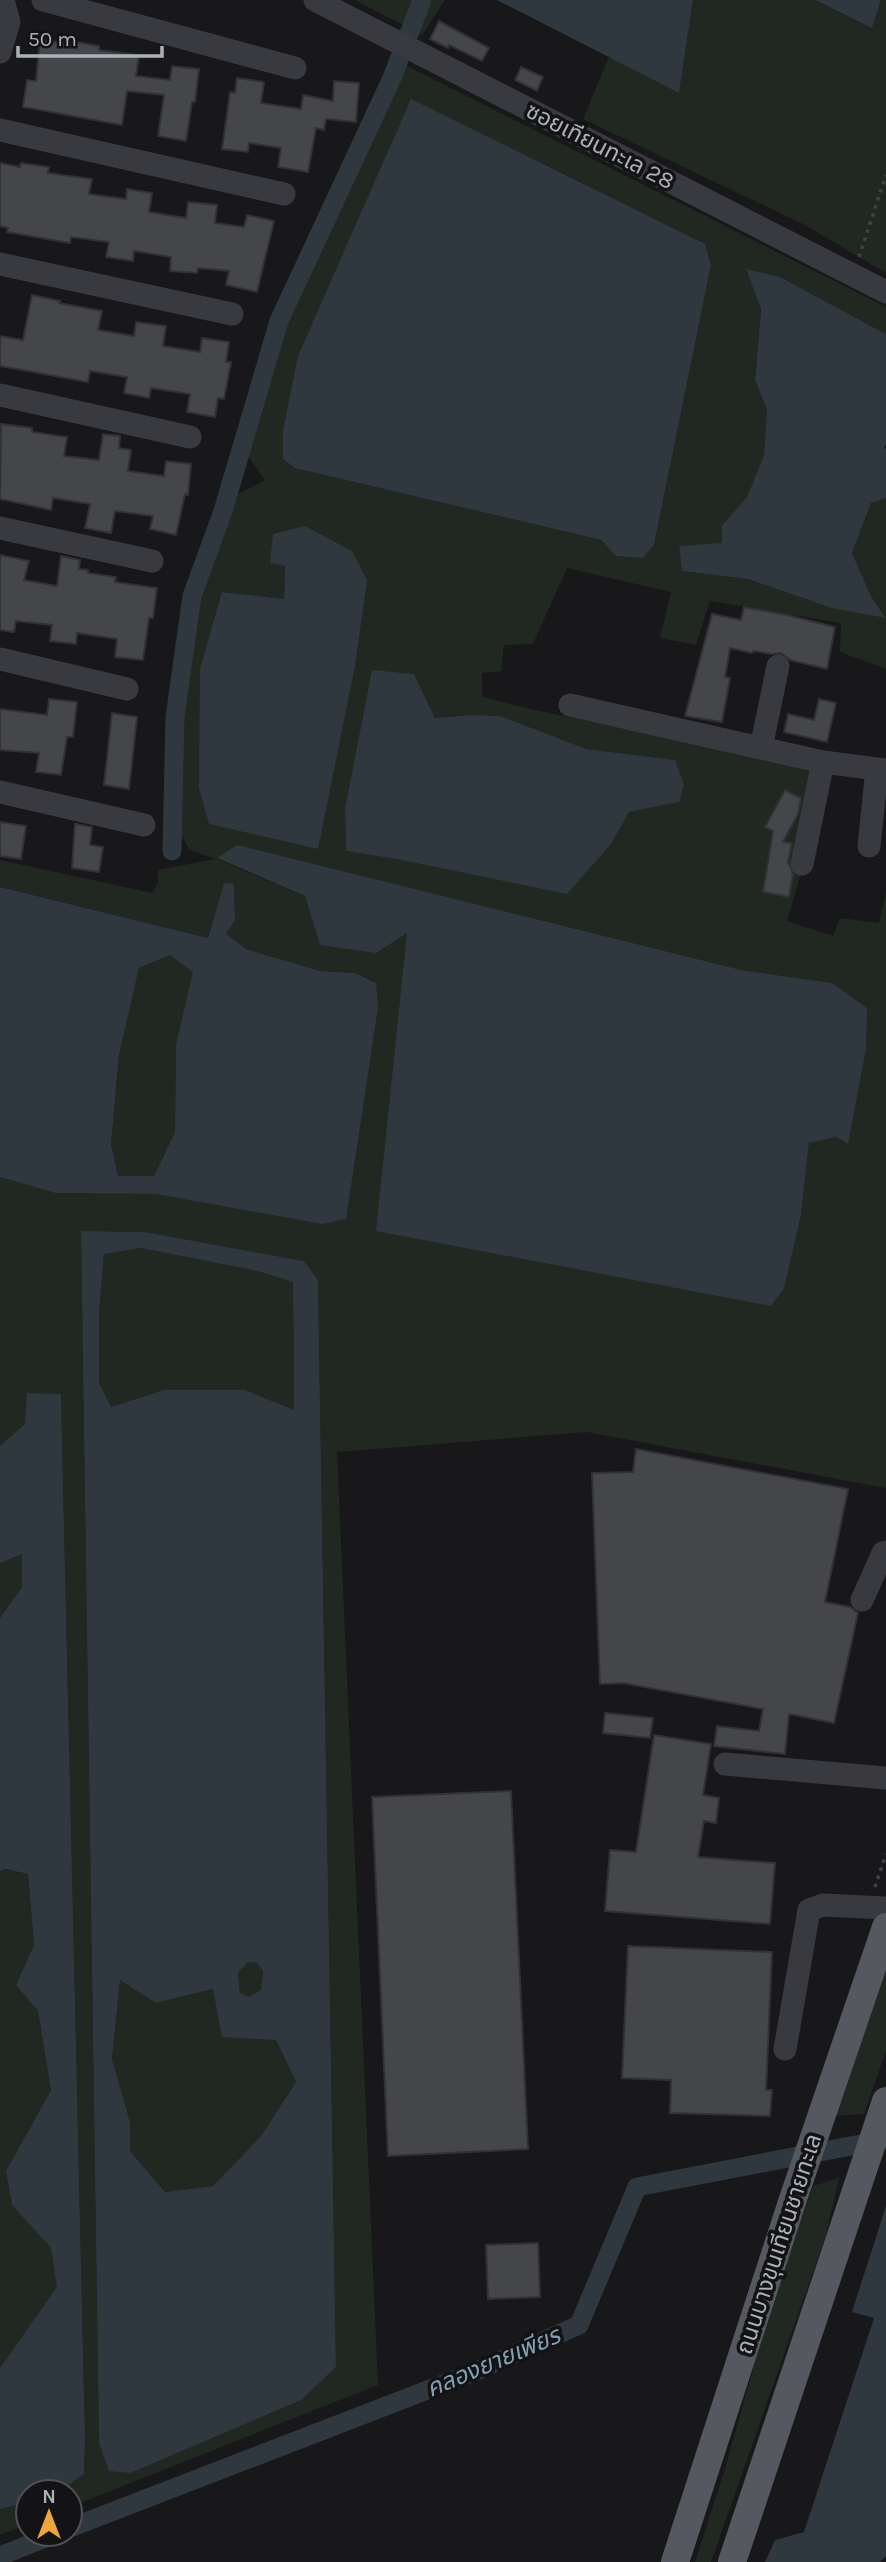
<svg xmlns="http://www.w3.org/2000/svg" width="886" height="2562" viewBox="0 0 886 2562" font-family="Karla,'Noto Sans Thai',sans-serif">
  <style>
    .green { fill: #202821; fill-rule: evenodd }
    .water { fill: #2e383e; fill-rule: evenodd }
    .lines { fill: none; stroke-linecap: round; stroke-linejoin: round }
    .canal { stroke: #2e383e; stroke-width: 19 }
    .building { fill: #45464a; stroke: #323236; stroke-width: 2 }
    .path { stroke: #3f4246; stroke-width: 3.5; stroke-dasharray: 3.5 5; stroke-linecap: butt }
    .minor { stroke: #393a3f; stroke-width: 23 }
    .major { stroke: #55585e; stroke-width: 28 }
    .labels { text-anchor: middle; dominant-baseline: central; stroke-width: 7; stroke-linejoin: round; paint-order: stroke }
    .street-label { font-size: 23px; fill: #abb0b9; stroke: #131315 }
    .water-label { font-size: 24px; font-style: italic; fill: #83a0b3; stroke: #131315 }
  </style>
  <rect width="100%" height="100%" fill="#18181a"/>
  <path class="green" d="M355,0h90l-23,35z
    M693,0h122l57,28 9,-28h5v273l-81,-48 -222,-106 26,-62 70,35z
    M407,66l479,241v27l-106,-57 -25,12 6,20 -6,71 12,30 -3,45 -17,42 -25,28v19l-43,3 4,24 65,8 138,38 -15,-21 -19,-43 19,-50 15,-5v171l-46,-17 1,-29 -131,-22 -14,44 -36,-7 11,-46 -104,-24 -34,76 -29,1 -3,26 -19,2v24l53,13 295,61 -43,150 46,15 7,-18 39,5 7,-30v595l-299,-56 -250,20 41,933 -308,122v-15h-12l26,-18 1,-37 -24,-1043 -61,52v-269l55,16 100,1 167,30 54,-241 -21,-10 -35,-2 -74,-22 -20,-15 9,-14 -1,-36h-10l-16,54 -208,-51v-27l152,33 6,-11v-12l57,-11 -26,-10 -8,-15v-123l10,-73 15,-67 29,-75 30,-16 -19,-27 34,-114zM705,244l6,21 -57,280 -38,11 -15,-16 -305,-72zM285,565l33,284 -95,-257 61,7zM414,674l21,44 37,-3 28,1 85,33 89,11 5,42 -50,10 -18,32 -209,16 -56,-9 -1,-42zM217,859l524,111 91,13 16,161 -12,-7 -27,5 -8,73 -17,74 -13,17 -363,-374 -88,13 -15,-49zM81,1231l64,1 159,29 14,19 18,1087 -237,76z
    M170,955l24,17 -18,72 -1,88 -21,44h-36l-7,-32 8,-89 20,-87z
    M141,1248l116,23 36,11 1,129 -49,-21h-81l-53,17 -12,-25v-70l5,-59z
    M22,1554v33l-22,31v-55z
    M4,1869l24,5 6,71 -18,40 22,26 13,79 -45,81 7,34 38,43 7,40 -58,80v-497z
    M886,1953v98l-22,63 -29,2z
    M256,1962l7,9 -2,19 -12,7 -9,-4 -2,-20 9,-10z
    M120,1979l36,24 57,-14 63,51 20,42 -35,54 -48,50 -48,6 -35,-41v-29l-18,-63z
    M839,2178l-13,57 -115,327h-16l29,-90 42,-149 47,-137z
    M28,2502v22l-28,11v-26z"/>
  <path class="water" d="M497,0h196l-14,93z
    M815,0h66l-9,28z
    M411,99l294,145 6,21 -57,280 -11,13 -27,-2 -15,-16 -306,-72 -12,-9v-28l15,-75z
    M746,269l34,8 106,57v111l-2,2 2,2v49l-15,5 -19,50 19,43 15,22 -54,-10 -84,-29 -66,-8 -3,-25 43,-3v-18l25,-28 17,-42 3,-45 -12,-30 6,-71z
    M305,526l47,25 15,29 -12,86 -37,183 -109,-25 -10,-36 1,-119 22,-77 62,7 1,-33 -15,-3 3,-29z
    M372,670l42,4 21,44 37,-3 28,1 86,33 89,11 9,24 -5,18 -50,10 -18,32 -44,50 -165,-34 -56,-9 -1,-42z
    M237,845l504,125 91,13 35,25 -1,41 -18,95 -12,-7 -27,6 -8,72 -17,74 -13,17 -395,-75 31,-298 -31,20 -56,-8 -15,-49 -88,-38z
    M224,883l10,1 1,36 -9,14 20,15 74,22 35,2 21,10 2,24 -32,212 -24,5 -167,-30 -100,-1 -55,-16v-290l208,51zM170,955l23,17 -17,72 -1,88 -21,44h-36l-7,-32 8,-89 20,-87z
    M81,1231l64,1 159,29 14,19 18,1087 -35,33 -171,73 -21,-2 -10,-28zM141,1248l116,23 36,11 1,128 -49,-20h-81l-53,17 -12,-25v-70l5,-58zM256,1962l7,9 -2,19 -12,7 -9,-4 -2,-20 9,-10zM120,1980l36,23 57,-14 9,48 54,3 20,42 -35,54 -48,50 -48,6 -35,-41v-29l-18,-63z
    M27,1393l34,1 24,1043 -1,37 -26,18h-30v10l-28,7v-141l57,-81 -6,-39 -39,-43 -6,-34 45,-81 -13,-79 -22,-26 18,-40 -6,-71 -23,-5 -5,2v-253l22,-31v-33l-22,9v-117l25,-22z
    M886,2206v350l-6,6h-115l10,-22 29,-8 70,-214 -22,-6z"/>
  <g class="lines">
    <path class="canal" d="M172,851l3,-134 17,-121 31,-85 56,-190 113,-243 30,-78
      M70,2528l404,-156 105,-47 58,-138 245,-47
      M0,2556l56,-22"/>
  </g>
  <path class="building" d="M439,21l50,27 -7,13 -33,-16 -1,3 -18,-9z
    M40,40l31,4v-3l28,5v4l40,5 -3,21 34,4 2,-14 27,3 -4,33h-3l-6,39 -28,-5 6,-41 -37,-4 -5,34 -99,-18 4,-27 9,1z
    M521,67l22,10 -6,14 -22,-11z
    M237,78l27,4 -3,21 40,6 2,-14 30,6 1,-20 25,2 -3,39 -30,-3 -2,11 -8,-2 -8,44 -30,-5 3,-19 -32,-5 -1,9 -26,-3 8,-57 5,1z
    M0,163l20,4 1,-4 28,4 -1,6 44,6 -3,15 37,5 1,-10 25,4 -3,19 37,6 2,-16 29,3 -2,18 29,4 3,-12 27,6 -17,71 -31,-7 3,-14 -31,-3 -1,5 -27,-2 1,-14 -37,-6 -1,10 -27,-4 3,-15 -38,-5 -1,6 -63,-11 1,-4 -8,-2z
    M32,295l28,6 -1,2 43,8 -4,19 36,6 2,-14 30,4 -3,20 37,6 2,-14 27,4 -3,20h5l-7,37 -6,-1 -3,19 -28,-5 3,-18 -39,-6 -2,10 -25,-5 3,-16 -37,-6 -2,11 -88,-16v-30l23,4z
    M1,424l31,4v4l35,5 -3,19 35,4 4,-26 17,2 -1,12 12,2 -3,21 36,5 2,-15 25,3 -3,31 -3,-1 -9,41 -26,-6 3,-13 -38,-5 -4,22 -26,-5 5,-24 -37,-6 -2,12 -51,-11z
    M0,555l29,6 -5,19 33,6 4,-30 19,4 -1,9 9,1v3l28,4 -1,5 42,6 -4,30h-4l-6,42 -28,-3 2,-18 -40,-6 -1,11 -26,-3 2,-16 -36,-4 -2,11 -14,-2z
    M744,607l43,8 48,12 -8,42 -37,-9 -9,-7 -10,1 -18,-3 -1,2 -22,-5 -5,29 5,1 -8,44 -37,-6 27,-102 29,6z
    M49,699l28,3 -4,35h-6l-6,38 -25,-3 3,-19 -39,-3v-41l47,6z
    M819,699l17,4 -9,39 -43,-10 4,-18 26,6z
    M112,713l25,4 -8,72 -25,-4z
    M785,790l16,8 -3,16 -15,28 9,1 -4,19 5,12 -4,23 -26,-5 10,-61 -8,-4z
    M0,822l26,4 -5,33 -21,-3z
    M75,824l17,3 -2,18 13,2 -4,25 -27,-4z
    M636,1449l212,40 -23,113 25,5 8,6 -24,110 -45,-9 -4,40 -71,-8 3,-20 42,5 4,-22 -140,-26 -23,1 -8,-211 41,-1z
    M605,1713l48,5 -3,20 -47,-5z
    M654,1735l57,9 -8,51 16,3 -3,25 -12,-2 -6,36 77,6 -5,61 -165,-13 5,-61 26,2z
    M511,1791l17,358 -140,7 -16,-359z
    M628,1946l144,6 -6,138h6l-2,26 -100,-3 1,-33 -49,-2z
    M538,2243l2,54 -52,2 -2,-54z"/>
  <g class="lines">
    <path class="path" d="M859,257l27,-82
      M875,1887l11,-33"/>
    <path class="minor" d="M43,0l252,68
      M315,0l571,292
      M0,52l9,-30 -6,-22
      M0,130l284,64
      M0,264l232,50
      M0,395l190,42
      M0,528l152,33
      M0,659l127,30
      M570,705l253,57
      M761,748l17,-82
      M0,792l144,33
      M869,846l8,-77
      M802,864l21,-102 63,8
      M862,1600l21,-47 3,-1
      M725,1764l161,14
      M785,2049l24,-139 14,-5 63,3"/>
    <path class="major" d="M675,2562l118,-363 93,-272
      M732,2562l154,-461"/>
  </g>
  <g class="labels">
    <g class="street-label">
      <text transform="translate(600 146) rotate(27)">ซอยเทียนทะเล 28</text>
      <text transform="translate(779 2244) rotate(-72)">ถนนบางขุนเทียนชายทะเล</text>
    </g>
    <g class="water-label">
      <text transform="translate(493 2362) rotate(-23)">คลองยายเพียร</text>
    </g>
  </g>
  <g transform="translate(49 2513)"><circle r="33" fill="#131315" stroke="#505257" stroke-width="2"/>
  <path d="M0-5L12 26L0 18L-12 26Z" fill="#eda63e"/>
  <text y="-10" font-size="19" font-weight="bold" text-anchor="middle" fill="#abb0b9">N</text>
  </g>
  <path d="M18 46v10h144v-10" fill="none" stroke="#abb0b9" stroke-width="3.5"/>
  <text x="28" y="46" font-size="21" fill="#abb0b9" stroke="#131315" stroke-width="5" paint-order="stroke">50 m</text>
</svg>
